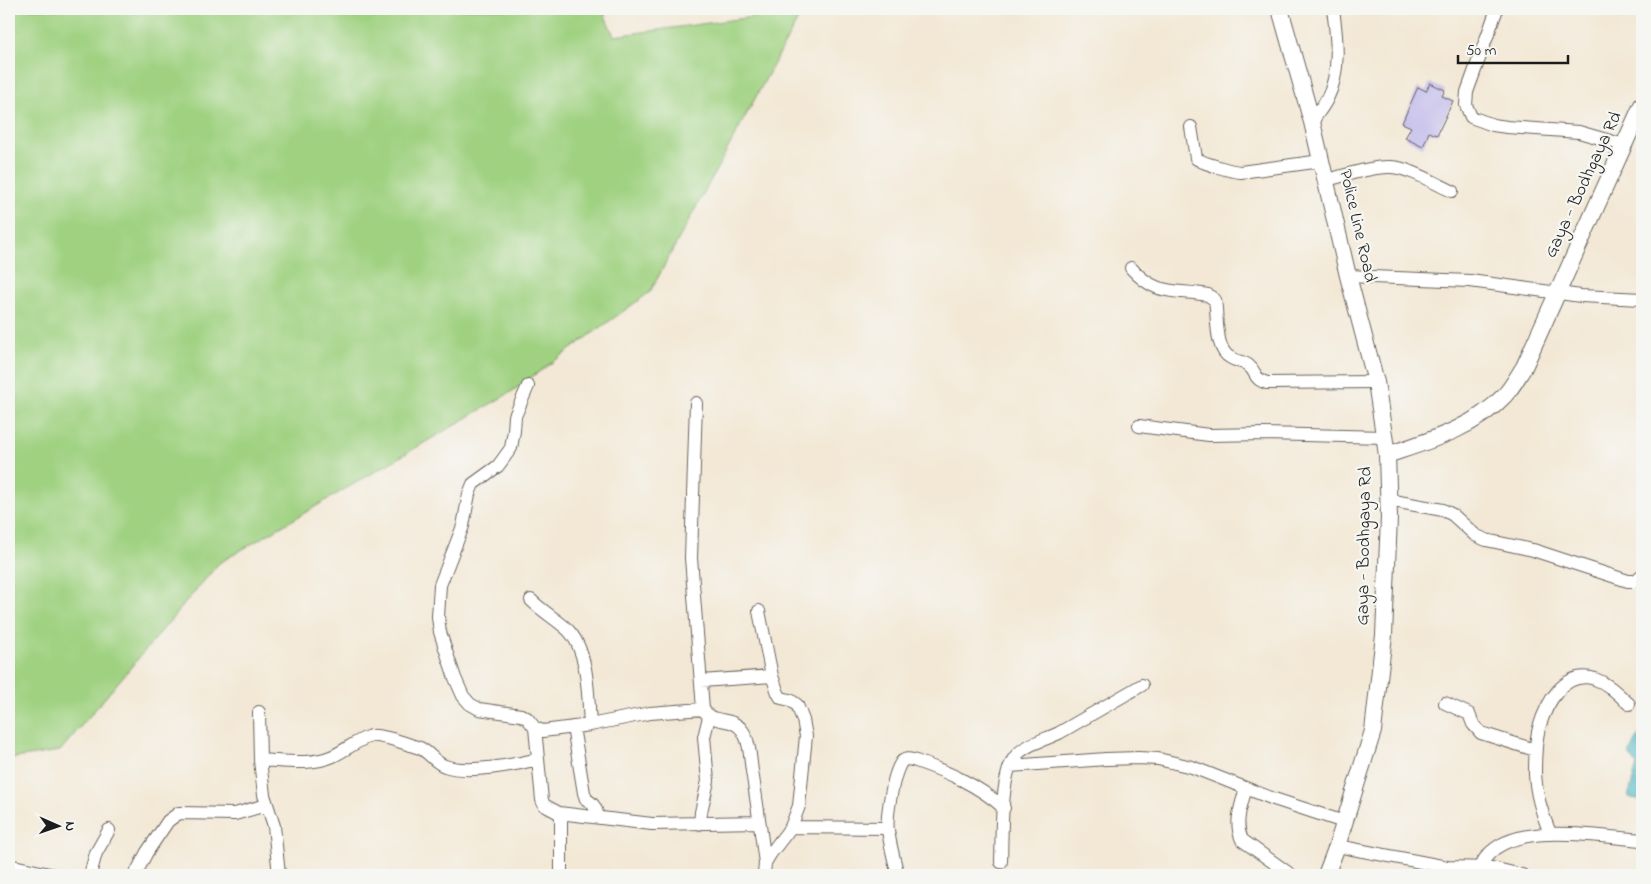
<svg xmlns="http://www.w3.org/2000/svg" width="1651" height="884" viewBox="0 0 1651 884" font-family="'Indie Flower',sans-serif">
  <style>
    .green { fill: #9fd180; stroke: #5e764e }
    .water { fill: #4ab7c4; stroke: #336a70 }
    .building { fill: #c1b9eb }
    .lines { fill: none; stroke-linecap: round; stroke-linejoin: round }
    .minor-casing { stroke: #67635d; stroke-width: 14 }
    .tertiary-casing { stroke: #67635d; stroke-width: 18 }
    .minor { stroke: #fff; stroke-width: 12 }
    .tertiary { stroke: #fff; stroke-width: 16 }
    .labels { text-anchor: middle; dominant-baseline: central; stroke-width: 4.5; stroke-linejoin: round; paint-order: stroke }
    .street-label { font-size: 18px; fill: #1c1c1c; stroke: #f6f6f2 }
  </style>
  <rect width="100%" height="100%" fill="#f6f6f2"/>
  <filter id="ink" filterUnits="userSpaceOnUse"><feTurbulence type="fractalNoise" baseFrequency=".02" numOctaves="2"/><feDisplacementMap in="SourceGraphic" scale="10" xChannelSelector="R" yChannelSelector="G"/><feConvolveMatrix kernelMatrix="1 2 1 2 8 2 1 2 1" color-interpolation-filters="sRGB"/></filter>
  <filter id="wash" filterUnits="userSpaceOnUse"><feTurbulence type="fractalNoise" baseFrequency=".0096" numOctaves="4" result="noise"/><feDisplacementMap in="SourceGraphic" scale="20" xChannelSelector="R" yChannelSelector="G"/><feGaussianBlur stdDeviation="1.12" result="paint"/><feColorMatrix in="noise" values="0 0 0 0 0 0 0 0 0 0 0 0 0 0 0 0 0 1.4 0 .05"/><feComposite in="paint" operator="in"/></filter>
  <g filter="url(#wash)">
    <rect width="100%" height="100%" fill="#f3e8d5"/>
    <path class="green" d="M9,9h593l12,27 189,-26 -153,282 -139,100 -292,171 -159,188 -51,8z"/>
    <path class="water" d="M1642,730v70l-14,-3 9,-32 -8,-11z"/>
    <g id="blocks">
      <path class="building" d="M1430,83l15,7 -3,6 11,5 -16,34 -8,-3 -6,15 -18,-9 6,-11 -9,-4 16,-36 8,4z"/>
    </g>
  </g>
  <g filter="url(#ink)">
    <use href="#blocks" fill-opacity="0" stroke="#67635d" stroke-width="1"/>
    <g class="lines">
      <defs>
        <path id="minor" d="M1497,9l-30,83 -1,13 5,12 22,8 14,2 72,5 45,13
          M1312,122c5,-8 11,-15 15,-23 14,-27 10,-61 6,-90
          M1191,127l5,31c5,5 38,14 45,14l80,-11
          M1326,180c20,-4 44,-14 65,-13 19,1 43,16 61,24
          M1131,268c26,29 43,21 77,27l7,5c3,15 -1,50 16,58 6,4 12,3 17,7 10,8 4,13 19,18l109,-1
          M1348,276l122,5 111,15 61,3
          M528,386l-13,30 -1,15 -3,17 -13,18 -25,18 -4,10 -6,32 -23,59 -2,32 2,15 6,19 9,27 8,18 7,8 9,5 42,6 6,3 8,10 8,3 47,-6 60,-12 53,-4
          M696,403l-5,155 12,151c9,16 29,7 39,21 8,11 8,28 10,41 5,31 9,62 13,92
          M1139,426l70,9 55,-1 121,3
          M1388,500l55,10 10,5 22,20 11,5 47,10 95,31h7l7,-6
          M531,600c11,11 25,19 36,29 22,21 21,68 23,96
          M759,611l13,65 6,17 3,5 9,2 7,5 6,15 3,16 -7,70 -8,21 -20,26 -6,10 -1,12
          M701,681l71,-5
          M1445,703l24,11 4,10 8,9 54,17
          M259,712l1,48 4,35 10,31 5,49
          M573,727l11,66 2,6c8,5 10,9 12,18
          M535,728l7,72 2,5 15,8 2,4v58
          M260,760c25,1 50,6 73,-4 11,-5 28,-18 38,-20 10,-2 38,9 49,12 9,4 15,15 25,18 22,8 70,-1 93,-7
          M1010,766l96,-7 32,-1 20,1 34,8 79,31 73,24
          M1246,788c-5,18 -12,35 -4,52l49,35
          M559,813l93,11 107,-2
          M700,824l1,-12 7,-31 -4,-44 5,-20
          M791,827l96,1
          M1550,833c-8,-19 -14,-38 -15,-59 0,-15 0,-31 4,-46 7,-24 25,-59 56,-49 14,5 24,16 34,25
          M1337,846l110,21 45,1 30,7
          M1001,862c1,-24 -1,-87 14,-105 10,-13 30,-17 44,-24 28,-16 55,-32 83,-48
          M9,865l45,10
          M1479,868c3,-5 6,-10 9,-13 30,-34 113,-18 154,-15
          M90,875l6,-22 13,-23
          M135,875l12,-23 21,-31 11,-8 56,1 31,-9
          M898,875c-4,-15 -8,-30 -10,-45 -2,-12 6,-66 16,-70 4,-2 8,0 12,1 32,11 62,24 88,47"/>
        <path id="tertiary" d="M1280,9l32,113 36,154 28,106 11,73 2,63 -5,117 -11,96 -36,115 -11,29
          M1387,455c41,-14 86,-26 117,-59 8,-8 14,-20 20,-29l118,-262"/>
      </defs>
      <use href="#minor" class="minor-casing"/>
      <use href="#tertiary" class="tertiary-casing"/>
      <use href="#minor" class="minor"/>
      <use href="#tertiary" class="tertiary"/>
    </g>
  </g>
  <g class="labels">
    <g class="street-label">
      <text transform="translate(1584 185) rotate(-65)">Gaya - Bodhgaya Rd</text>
      <text transform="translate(1357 226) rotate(77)">Police Line Road</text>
      <text transform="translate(1365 546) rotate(-89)">Gaya - Bodhgaya Rd</text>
    </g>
  </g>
  <rect width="1651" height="884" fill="none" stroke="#f6f6f2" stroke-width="30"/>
  <g transform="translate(58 826) rotate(92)" stroke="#f6f6f2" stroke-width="4" paint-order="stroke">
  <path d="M0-4L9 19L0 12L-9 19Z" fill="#1c1c1c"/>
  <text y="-8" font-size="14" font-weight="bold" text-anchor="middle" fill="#1c1c1c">N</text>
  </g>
  <path d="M1458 55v8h110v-8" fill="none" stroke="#1c1c1c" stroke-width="2.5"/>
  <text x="1466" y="55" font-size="15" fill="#1c1c1c" stroke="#f6f6f2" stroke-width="4" paint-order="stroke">50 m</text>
</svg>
